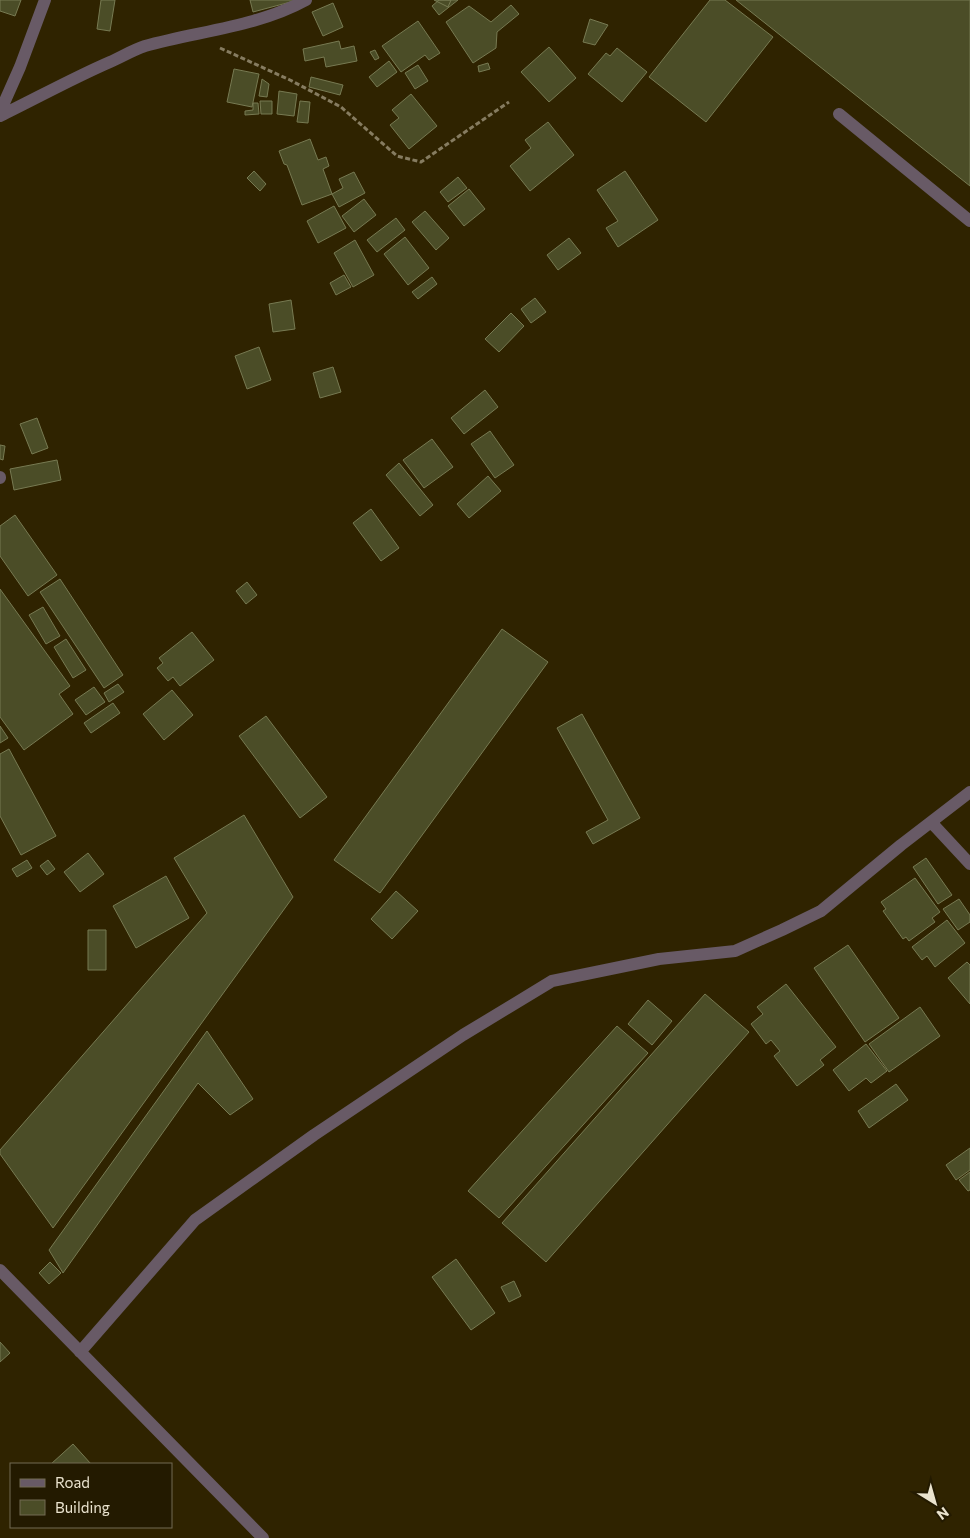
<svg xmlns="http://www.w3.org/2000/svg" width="970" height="1538" viewBox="0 0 970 1538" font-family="Commissioner,sans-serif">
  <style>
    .building { fill: #4b4d27; stroke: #777a52 }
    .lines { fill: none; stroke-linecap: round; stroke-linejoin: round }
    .path { stroke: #867c60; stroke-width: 3; stroke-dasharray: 5 2.5; stroke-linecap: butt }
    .minor { stroke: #685a66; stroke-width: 12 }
  </style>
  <rect width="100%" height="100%" fill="#2f2300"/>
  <path class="building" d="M0,0h21l-6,16 -15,-5z
    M101,0h14l-5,31 -13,-2z
    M250,0h48l-45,12z
    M434,0h17l-3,7z
    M439,0h19l-19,15 -7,-9z
    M710,0h15l48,37 -67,85 -57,-45z
    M736,0h234v186z
    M333,3l10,24 -20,9 -11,-24z
    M511,5l8,9 -22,18 -1,16 -23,15 -27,-41 23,-16 22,16z
    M590,19l18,6 -13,20 -12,-3z
    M418,21l22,32 -11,7 -4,-5 -24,17 -19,-26z
    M339,41l2,8 13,-3 3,15 -31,6 -2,-10 -19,4 -2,-12z
    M549,47l27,31 -27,24 -28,-30z
    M617,48l30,24 -25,30 -34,-28 18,-21 4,3z
    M375,50l4,8 -4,2 -5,-8z
    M389,61l8,11 -20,15 -8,-10z
    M488,63l2,6 -11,3 -1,-6z
    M418,65l10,16 -13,8 -10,-16z
    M234,69l25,5 -7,33 -25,-5z
    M311,77l32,8 -3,10 -31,-8z
    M262,79l7,5 -2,13 -8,-1z
    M279,91l18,3 -3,22 -17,-2z
    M411,94l26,32 -28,23 -19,-24 9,-7 -7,-8z
    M260,101h12v13h-11z
    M300,101l10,1 -2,21 -11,-1z
    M253,103h5l1,11 -14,1v-4l8,-1z
    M548,122l26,33 -44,36 -20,-25 21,-18 -6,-8z
    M310,139l8,21 8,-3 3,9 -6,3 9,25 -30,11 -15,-40 -3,-1 -5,-13z
    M254,171l12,13 -6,7 -13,-13z
    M625,171l33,49 -40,27 -12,-19 12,-7 -21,-31z
    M354,172l11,21 -26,14 -7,-13 11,-6 -4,-9z
    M458,177l9,11 -19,14 -8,-10z
    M469,189l16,20 -21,17 -16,-20z
    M364,199l12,16 -22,17 -12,-16z
    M334,206l12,22 -28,15 -11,-22z
    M425,211l24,27 -13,12 -24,-28z
    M396,218l9,12 -28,22 -10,-12z
    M405,237l24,31 -21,17 -24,-31z
    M569,238l12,15 -23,17 -11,-15z
    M355,240l19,35 -21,12 -19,-34z
    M344,275l7,12 -15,8 -6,-12z
    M432,277l5,7 -19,15 -6,-7z
    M535,298l11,14 -15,11 -10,-14z
    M291,300l4,29 -22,3 -4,-28z
    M511,313l13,13 -25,26 -14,-13z
    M259,347l12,33 -24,9 -12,-33z
    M333,367l8,25 -21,6 -7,-25z
    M485,390l13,17 -34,27 -13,-16z
    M37,418l11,30 -16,6 -12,-30z
    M490,431l24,34 -19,13 -24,-34z
    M432,439l21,28 -29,21 -21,-28z
    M0,445l5,1 -2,14 -3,-1z
    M57,460l4,20 -47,10 -4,-21z
    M399,463l34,42 -13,11 -34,-41z
    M488,476l13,15 -32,27 -12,-14z
    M371,509l28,39 -18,13 -28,-38z
    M15,515l42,60 -29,21 -28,-40v-30z
    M60,579l63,96 -19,13 -64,-96z
    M247,582l10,13 -11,9 -10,-13z
    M0,589l70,97 -11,8 14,20 -49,36 -24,-33z
    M43,607l17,29 -14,8 -17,-29z
    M502,629l46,33 -168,231 -46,-33z
    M192,632l22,28 -34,26 -7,-9 -5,4 -11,-13 6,-5 -4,-5z
    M66,639l20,31 -13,8 -19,-31z
    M118,684l6,8 -15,10 -5,-9z
    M94,687l11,15 -19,13 -11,-15z
    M172,690l21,25 -29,25 -21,-26z
    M113,703l7,10 -29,20 -7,-10z
    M582,714l58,104 -47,26 -7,-12 22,-12 -51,-92z
    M266,716l61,81 -27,21 -61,-82z
    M0,726l8,12 -8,5z
    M9,749l47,87 -35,19 -21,-39v-62z
    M244,815l49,82 -240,331 -53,-74v-4l207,-237 -33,-55z
    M88,853l16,21 -24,18 -16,-20z
    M926,858l26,37 -14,9 -25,-37z
    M27,860l5,8 -15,9 -5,-8z
    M48,860l7,9 -8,6 -7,-9z
    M166,876l23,42 -53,30 -23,-42z
    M915,878l25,34 -8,6 3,4 -26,19 -3,-4 -3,2 -20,-28 3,-2 -5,-7z
    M396,891l22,20 -26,28 -21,-20z
    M959,899l11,16v7l-12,8 -15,-21z
    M947,920l18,23 -30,24 -8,-11 -5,4 -10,-13z
    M88,930h18v40h-18z
    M848,945l51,73 -34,24 -51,-74z
    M967,962l3,3v39l-22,-26z
    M786,984l50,63 -16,13 4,5 -27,21 -23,-30 6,-5 -9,-11 -5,4 -15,-20 12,-10 -6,-7z
    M705,994l44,38 -203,230 -44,-39z
    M648,1000l24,21 -20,24 -24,-21z
    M920,1007l20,29 -51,36 -20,-28z
    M617,1026l31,27 -149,165 -31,-27z
    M207,1031l46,68 -23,16 -32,-32 -135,190 -14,-23z
    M866,1044l21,27 -16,12 -5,-5 -17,13 -16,-21z
    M896,1084l12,16 -39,28 -11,-17z
    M970,1148v22l-14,10 -10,-15z
    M970,1172v18l-2,1 -9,-11z
    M456,1259l39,54 -24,17 -39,-53z
    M50,1262l11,11 -12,11 -10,-11z
    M514,1281l7,15 -12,6 -8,-15z
    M0,1342l10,11 -10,9z
    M73,1444l18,20h-40z"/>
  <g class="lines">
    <path class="path" d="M220,48l70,32 51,27 56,49 24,6 88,-60"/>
    <path class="minor" d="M0,112l20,-45 25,-67
      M839,114l131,107
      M0,116c37,-18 73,-38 110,-54 11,-5 23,-12 35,-16 53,-15 112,-19 161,-46
      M0,478v-1
      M931,822l39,42
      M0,1270l263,268
      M80,1352l115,-132 119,-85 149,-100 89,-54 107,-22 76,-8 47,-21 39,-19 80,-66 69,-53"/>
  </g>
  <rect x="10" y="1463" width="162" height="65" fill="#231a00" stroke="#736a52"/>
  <rect x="20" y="1479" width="25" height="8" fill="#685a66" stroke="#736a52"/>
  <text x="55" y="1488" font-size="15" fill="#eae3ce">Road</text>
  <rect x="20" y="1500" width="25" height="15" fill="#4b4d27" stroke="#736a52"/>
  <text x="55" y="1513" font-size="15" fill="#eae3ce">Building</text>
  <g transform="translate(935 1503) rotate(143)" stroke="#231a00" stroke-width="4" paint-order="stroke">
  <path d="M0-4L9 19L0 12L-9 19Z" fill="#eae3ce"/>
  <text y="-8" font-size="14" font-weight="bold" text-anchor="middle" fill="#eae3ce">N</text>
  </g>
</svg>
